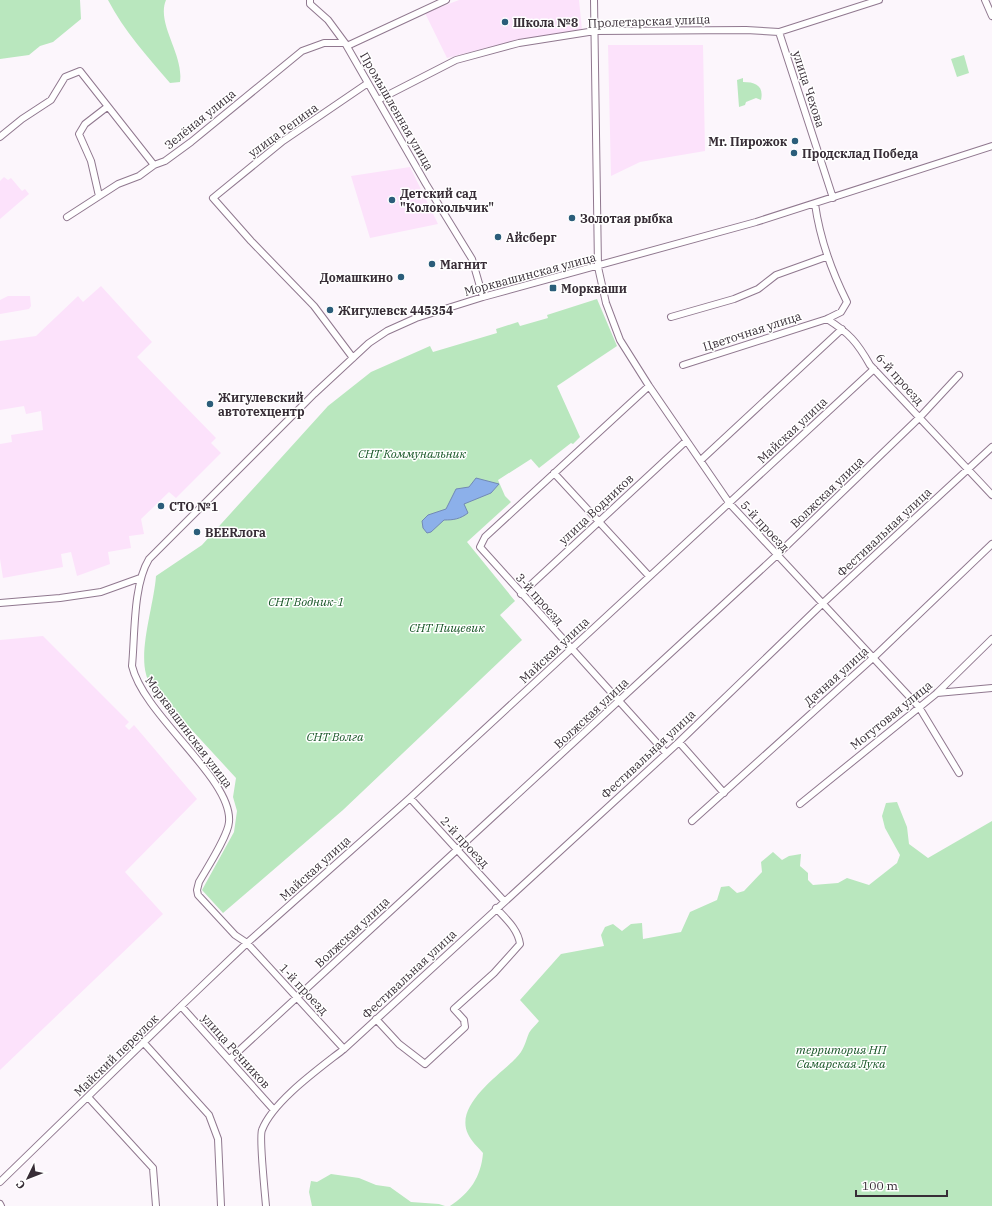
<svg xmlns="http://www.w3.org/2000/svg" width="992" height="1206" viewBox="0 0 992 1206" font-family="'IBM Plex Serif',serif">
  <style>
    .built { fill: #fce2fb }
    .green { fill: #b9e7be }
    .water { fill: #8cb0ea; stroke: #7289b4 }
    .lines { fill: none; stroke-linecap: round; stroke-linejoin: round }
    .minor-casing { stroke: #90788f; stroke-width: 8 }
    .minor { stroke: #fff; stroke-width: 6 }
    .poi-dot { fill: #2b5d7a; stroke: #fff; stroke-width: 1.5 }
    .labels { text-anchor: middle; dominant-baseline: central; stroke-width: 3; stroke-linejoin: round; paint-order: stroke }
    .street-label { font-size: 12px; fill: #372d36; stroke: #fff }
    .poi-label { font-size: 12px; font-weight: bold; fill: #372d36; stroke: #fff; text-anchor: start }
    .park-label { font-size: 12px; font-style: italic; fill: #185627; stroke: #fff }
  </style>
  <rect width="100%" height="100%" fill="#fcf6fc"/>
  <path class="built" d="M459,0h120l3,30 -62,9 -73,19 -22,-45z
    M608,45h95l2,106 -65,11 -29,14z
    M410,167l28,57 -68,14 -19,-62z
    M4,177l4,3 3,-2 11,13 3,-2 4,5 -29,25v-38z
    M101,286l51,56 -15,15 79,81 -5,5 10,10 -45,45 -7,-6 -28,27 3,15 -15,2 2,12 -23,4 2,12 -33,12 -6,-24 -10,2 2,13 -60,11 -3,-19v-115l12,-2 -1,-7 32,-5 -2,-19 -15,3 -2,-8 -24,4v-69l36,-5 42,-40 5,6z
    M8,296h22l1,10 -2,3 -29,5v-14z
    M43,636l86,86 -4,4 4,4 5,-5 63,74 -72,73 38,42 -163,156v-430z"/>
  <path class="green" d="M0,0h80l1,19 -28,23 -13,4 -11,9 -29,4z
    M108,0h58c-10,24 18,54 14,82l-10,1c-23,-27 -46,-52 -62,-83z
    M964,55l5,18 -12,4 -6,-18z
    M743,78v4c13,0 21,4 18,18l-5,-2 -10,4 -1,3 -6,2 -2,-27z
    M597,299l20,47 -60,40 23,51 -7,7 -2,-1 -32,25 -8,-9 -33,21 7,16 6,6 -44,40 48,59 -15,14 22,25 -179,170 -120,103 -21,-23 32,-58 3,-21 -4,-14 3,-19 -81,-88c-3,-4 -8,-10 -9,-16 -7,-26 8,-70 10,-98l46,-31 126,-139 43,-34 59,-26 3,6 64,-19 -1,-4 22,-7 2,4 28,-8 -1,-3z
    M897,802l10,25 2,17 19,14 64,-37v385h-542c20,-13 31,-29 33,-53 -5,-6 -12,-12 -15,-19 -14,-29 32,-59 48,-76 8,-8 9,-15 13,-25 2,-4 7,-8 10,-12l-19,-21 41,-46 43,-8 -3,-11 4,-8 8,-3 9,7 9,-7 11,-1 1,16 38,-7 9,-20 27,-12 4,-13 8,-1 8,7 7,-2 18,-19 -1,-10 12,-10 9,8 7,-4 12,-2 -1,12 8,7v7l5,5 25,-2 9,-5 22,7 28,-22 3,-8 -15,-27 -3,-12 4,-13z
    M331,1174l28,4 17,7 14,2 21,15 28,2 6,2h-133l-3,-14 2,-11 6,1z"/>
  <path class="water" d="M476,478l23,6 -8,9 -27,11 4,9c-8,6 -14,7 -24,7l-13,12 -4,1 -4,-5 -1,-7 6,-6 18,-6 10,-20 13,-2z"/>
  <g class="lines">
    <defs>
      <path id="minor" d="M310,0v4l18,16 17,23 81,141 46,75 11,38
        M594,0l4,267 8,36 14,37 29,46 81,118 189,203 40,66
        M985,0l7,16
        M779,32l54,166
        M347,46l99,-46
        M378,100l78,-40 63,-17 76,-12 151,-1 33,2 100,-32
        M0,137l22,-18 29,-19 14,-23 15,-6 74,94
        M99,196l-8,-35 -12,-27 6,-10 22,-17
        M67,217l51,-33 21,-8 15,-11 11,-4 26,-19 111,-91 22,-8h21
        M671,317l63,-18 24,-10 18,-14 50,-18
        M827,319c22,14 30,23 43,46l122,130
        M353,358l-39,-52 -63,-65 -38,-43 70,-57 85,-58
        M683,365l144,-46 14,-7 6,-10c-16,-32 -27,-62 -32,-98
        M649,386l-164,151 -5,10 186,206
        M701,460l141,-131
        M554,473l95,103
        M521,594l165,-153
        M0,603l60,-5 41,-6 39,-14
        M937,693l55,-5
        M679,742l45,51
        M410,798l94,103
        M800,804l137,-111 55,-54
        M692,821l182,-164 118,-113
        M181,1006l93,104
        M376,1019l23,25 26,20 40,-37 -1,-7 -10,-11 40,-36 26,-29c-2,-15 -14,-25 -24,-36
        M144,1043l65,72 9,24 3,67
        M344,1049l-97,-106 -12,-8 -37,-40 -1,-5 2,-8c8,-14 29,-46 30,-60 4,-43 -85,-106 -97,-156 3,-31 1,-81 17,-107l165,-165 55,-51 18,-12 29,-13 67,-21 273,-75 236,-76
        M230,1059l547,-504 143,-138 39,-42
        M88,1097l65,71 3,38
        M0,1182l181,-176 66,-63 163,-145 464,-429
        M0,1204l1,2
        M266,1206c-1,-12 -7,-69 -4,-76 11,-29 58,-62 82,-81l335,-307 144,-139 169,-156"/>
    </defs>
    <use href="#minor" class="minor-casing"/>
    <use href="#minor" class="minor"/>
  </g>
  <g class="poi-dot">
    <circle cx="505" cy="22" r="4"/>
    <circle cx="795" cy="141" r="4"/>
    <circle cx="794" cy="153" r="4"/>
    <circle cx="392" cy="200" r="4"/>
    <circle cx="572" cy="218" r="4"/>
    <circle cx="498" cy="237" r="4"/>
    <circle cx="432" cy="264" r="4"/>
    <circle cx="401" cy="277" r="4"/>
    <rect x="549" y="284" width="8" height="8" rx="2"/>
    <circle cx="330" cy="310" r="4"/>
    <circle cx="210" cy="404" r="4"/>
    <circle cx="161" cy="506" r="4"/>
    <circle cx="197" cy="532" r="4"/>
  </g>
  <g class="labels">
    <g class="street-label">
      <text transform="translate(649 21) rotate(-2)">Пролетарская улица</text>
      <text transform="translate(809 89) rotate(72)">улица Чехова</text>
      <text transform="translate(397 111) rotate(60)">Промышленная улица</text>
      <text transform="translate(200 119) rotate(-39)">Зелёная улица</text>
      <text transform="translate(283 130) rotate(-36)">улица Репина</text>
      <text transform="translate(530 274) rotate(-15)">Морквашинская улица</text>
      <text transform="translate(752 331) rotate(-18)">Цветочная улица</text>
      <text transform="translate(900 379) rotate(48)">6-й проезд</text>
      <text transform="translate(792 430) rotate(-43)">Майская улица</text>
      <text transform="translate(827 492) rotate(-44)">Волжская улица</text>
      <text transform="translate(596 509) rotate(-43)">улица Водников</text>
      <text transform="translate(765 526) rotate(47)">5-й проезд</text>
      <text transform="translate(884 532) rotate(-43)">Фестивальная улица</text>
      <text transform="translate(540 599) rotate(48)">3-й проезд</text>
      <text transform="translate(554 650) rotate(-43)">Майская улица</text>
      <text transform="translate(836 676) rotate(-42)">Дачная улица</text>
      <text transform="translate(591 713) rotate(-43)">Волжская улица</text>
      <text transform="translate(891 715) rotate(-39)">Могутовая улица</text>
      <text transform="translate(189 732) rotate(53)">Морквашинская улица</text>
      <text transform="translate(648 754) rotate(-43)">Фестивальная улица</text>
      <text transform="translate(465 842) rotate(47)">2-й проезд</text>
      <text transform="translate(315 868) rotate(-42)">Майская улица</text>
      <text transform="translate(352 932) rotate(-43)">Волжская улица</text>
      <text transform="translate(409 974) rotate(-43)">Фестивальная улица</text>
      <text transform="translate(304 989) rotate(47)">1-й проезд</text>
      <text transform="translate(236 1051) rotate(48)">улица Речников</text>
      <text transform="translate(116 1055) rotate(-44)">Майский переулок</text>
    </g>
    <g class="poi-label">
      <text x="513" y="22">Школа №8</text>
      <text x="787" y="141" text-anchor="end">Mr. Пирожок</text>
      <text x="802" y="153">Продсклад Победа</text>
      <text x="400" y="193">Детский сад<tspan x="400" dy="14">"Колокольчик"</tspan></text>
      <text x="580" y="218">Золотая рыбка</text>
      <text x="506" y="237">Айсберг</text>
      <text x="440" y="264">Магнит</text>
      <text x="393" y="277" text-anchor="end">Домашкино</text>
      <text x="561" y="288">Моркваши</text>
      <text x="338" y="310">Жигулевск 445354</text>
      <text x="218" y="397">Жигулевский<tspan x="218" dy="14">автотехцентр</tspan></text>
      <text x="169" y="506">СТО №1</text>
      <text x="205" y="532">BEERлога</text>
    </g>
    <g class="park-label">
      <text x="412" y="453">СНТ Коммунальник</text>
      <text x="306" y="601">СНТ Водник-1</text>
      <text x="447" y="627">СНТ Пищевик</text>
      <text x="335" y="736">СНТ Волга</text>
      <text x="841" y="1049">территория НП<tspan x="841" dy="14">Самарская Лука</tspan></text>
    </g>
  </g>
  <g transform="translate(28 1178) rotate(227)" stroke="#ffffff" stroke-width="3" paint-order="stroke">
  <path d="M0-3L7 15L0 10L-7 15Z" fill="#372d36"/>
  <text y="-6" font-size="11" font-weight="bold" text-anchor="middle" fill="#372d36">С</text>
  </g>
  <path d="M856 1190v6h91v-6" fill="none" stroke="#372d36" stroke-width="2"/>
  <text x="862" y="1190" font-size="12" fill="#372d36" stroke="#ffffff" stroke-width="3" paint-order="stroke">100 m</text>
</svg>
